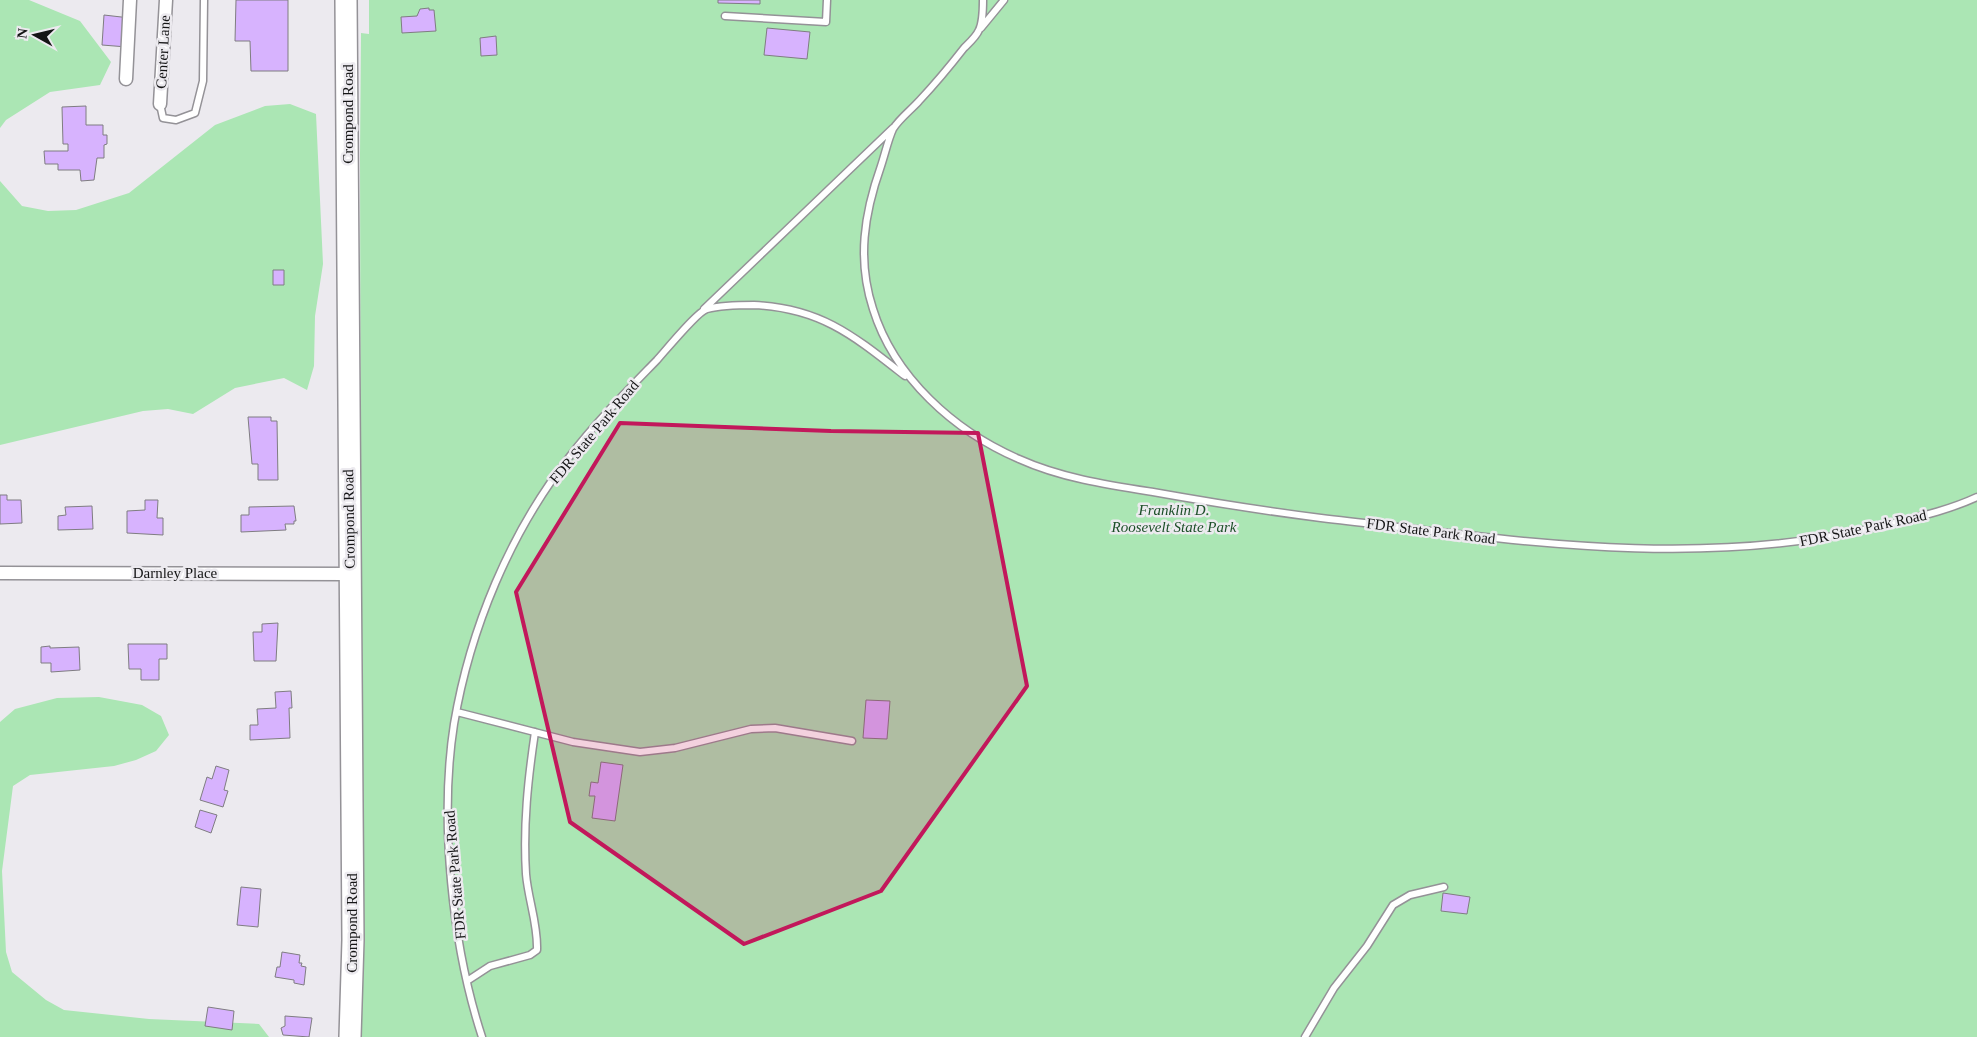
<svg xmlns="http://www.w3.org/2000/svg" width="1977" height="1037" viewBox="0 0 1977 1037" font-family="Georgia,serif">
  <style>
    .green { fill: #abe6b4 }
    .building { fill: #d7b3fe; stroke: #7f7d81 }
    .lines { fill: none; stroke-linecap: round; stroke-linejoin: round }
    .service-casing { stroke: #949297; stroke-width: 9 }
    .minor-casing { stroke: #949297; stroke-width: 15 }
    .trunk-casing { stroke: #949297; stroke-width: 24 }
    .service { stroke: #fff; stroke-width: 6 }
    .minor { stroke: #fff; stroke-width: 12 }
    .trunk { stroke: #fff; stroke-width: 21 }
    .marked { fill: #c2185b; fill-opacity: 0.2; stroke: #c2185b; stroke-width: 4; stroke-linejoin: round }
    .labels { text-anchor: middle; dominant-baseline: central; stroke-width: 5; stroke-linejoin: round; paint-order: stroke }
    .street-label { font-size: 15px; fill: #151516; stroke: #eceaef }
    .park-label { font-size: 15px; font-style: italic; fill: #1c4f28; stroke: #eceaef }
  </style>
  <rect width="100%" height="100%" fill="#eceaef"/>
  <path class="green" d="M0,0h29l51,21 31,41 -11,23 -50,7 -44,28 -6,8z
    M369,0h1608v1037h-1615l-2,-883 1,-121 8,1z
    M290,104l26,10 7,150 -8,52 -1,50 -7,24 -23,-12 -49,10 -42,26 -25,-5 -25,2 -143,34v-264l22,25 26,5 28,-1 53,-17 86,-68 50,-19z
    M99,697l43,8 19,11 8,19 -13,16 -20,9 -22,6 -84,9 -17,11 -11,85 4,81 6,20 34,28 18,10 85,9 110,5 10,13h-269v-315l15,-13 42,-11z"/>
  <path class="building" d="M236,0h52v71h-37l-1,-30h-15z
    M718,0h42v4l-42,-1z
    M429,8v2h5l2,21 -34,2 -1,-16 16,-1 3,-7z
    M104,15l26,3 -3,29 -25,-2z
    M767,28l43,4 -3,27 -43,-4z
    M496,36l1,19 -16,1 -1,-18z
    M86,106v19h17v10h4v9l-3,1v13h-7l-3,22 -13,1 -1,-11h-22v-6h-13l-1,-13h24v-7h-5l-1,-37z
    M273,270h11v15h-11z
    M248,417h23v4h6l1,59h-20v-16h-6z
    M0,495h7v5h14l1,23 -22,1z
    M145,500h13l-1,18h6v17l-36,-2v-22l18,-1z
    M92,506l1,23 -35,1v-14l8,-1 -1,-8z
    M294,506l2,15h-2v3h-9l1,6 -45,2v-17h8v-8z
    M278,623l-2,38h-22l-1,-29h9v-8z
    M128,644h39v15h-8v21h-18v-11h-12z
    M50,646v2l29,-1 1,23 -29,2v-9h-10v-16z
    M291,691l1,17h-3l1,30 -40,2v-15h8l-1,-16 19,-1 -1,-16z
    M866,700l24,1 -3,38 -24,-1z
    M601,762l22,3 -8,56 -23,-3 3,-22h-6l2,-14 7,1z
    M216,766l13,4 -5,20 4,1 -5,16 -23,-7 7,-23 5,2z
    M200,810l17,5 -6,18 -16,-6z
    M241,887l20,2 -3,38 -21,-2z
    M1443,893l27,4 -3,17 -26,-3z
    M282,952l18,3 -1,8h3l-1,3 5,1 -2,18 -10,-2v-3l-19,-3 2,-10h3z
    M208,1007l26,4 -2,19 -27,-4z
    M285,1016l27,2 -3,19 -26,-2 -2,-7 4,-2z"/>
  <g class="lines">
    <defs>
      <path id="service" d="M983,0c0,9 0,22 -4,30 -3,7 -10,13 -15,18 -14,18 -29,36 -45,53 -8,9 -20,18 -26,28 -5,11 -8,25 -12,37 -17,48 -24,94 -8,143 21,68 81,122 146,150 42,19 89,26 134,33 56,10 112,19 168,26 185,21 376,53 560,8 32,-8 66,-15 96,-29
        M725,16l101,6 1,-22
        M981,28l23,-28
        M160,104l3,14 13,2 19,-7 8,-32 1,-81
        M704,309l189,-181
        M457,712l116,30 67,10 35,-4 76,-19 24,-1 77,13
        M467,981l23,-15 40,-11 7,-5c1,-26 -9,-51 -11,-76 -3,-49 2,-95 9,-142
        M482,1037c-30,-92 -43,-217 -28,-313 16,-95 56,-192 116,-268 26,-34 57,-65 87,-96 9,-10 41,-49 50,-51 15,-4 32,-4 47,-4 67,3 100,31 151,71
        M1305,1037l29,-49 33,-42 26,-41 17,-10 34,-8"/>
      <path id="minor" d="M126,79l4,-79
        M160,104l6,-104
        M0,573l350,1"/>
      <path id="trunk" d="M346,0l7,940 -3,97"/>
    </defs>
    <use href="#service" class="service-casing"/>
    <use href="#minor" class="minor-casing"/>
    <use href="#trunk" class="trunk-casing"/>
    <use href="#service" class="service"/>
    <use href="#minor" class="minor"/>
    <use href="#trunk" class="trunk"/>
  </g>
  <path class="marked" d="M620,423l211,8 147,2 49,253 -146,205 -137,53 -174,-122 -54,-230z"/>
  <g class="labels">
    <g class="street-label">
      <text transform="translate(163 52) rotate(-87)">Center Lane</text>
      <text transform="translate(348 114) rotate(-90)">Crompond Road</text>
      <text transform="translate(594 432) rotate(-50)">FDR State Park Road</text>
      <text transform="translate(349 519) rotate(-91)">Crompond Road</text>
      <text transform="translate(1863 528) rotate(-12)">FDR State Park Road</text>
      <text transform="translate(1431 531) rotate(7)">FDR State Park Road</text>
      <text x="175" y="573">Darnley Place</text>
      <text transform="translate(455 875) rotate(-95)">FDR State Park Road</text>
      <text transform="translate(352 923) rotate(-90)">Crompond Road</text>
    </g>
    <g class="park-label">
      <text x="1174" y="510">Franklin D.<tspan x="1174" dy="17">Roosevelt State Park</tspan></text>
    </g>
  </g>
  <g transform="translate(35 35) rotate(278)" stroke="#eceaef" stroke-width="4" paint-order="stroke">
  <path d="M0-4L9 19L0 12L-9 19Z" fill="#151516"/>
  <text y="-8" font-size="14" font-weight="bold" text-anchor="middle" fill="#151516">N</text>
  </g>
</svg>
